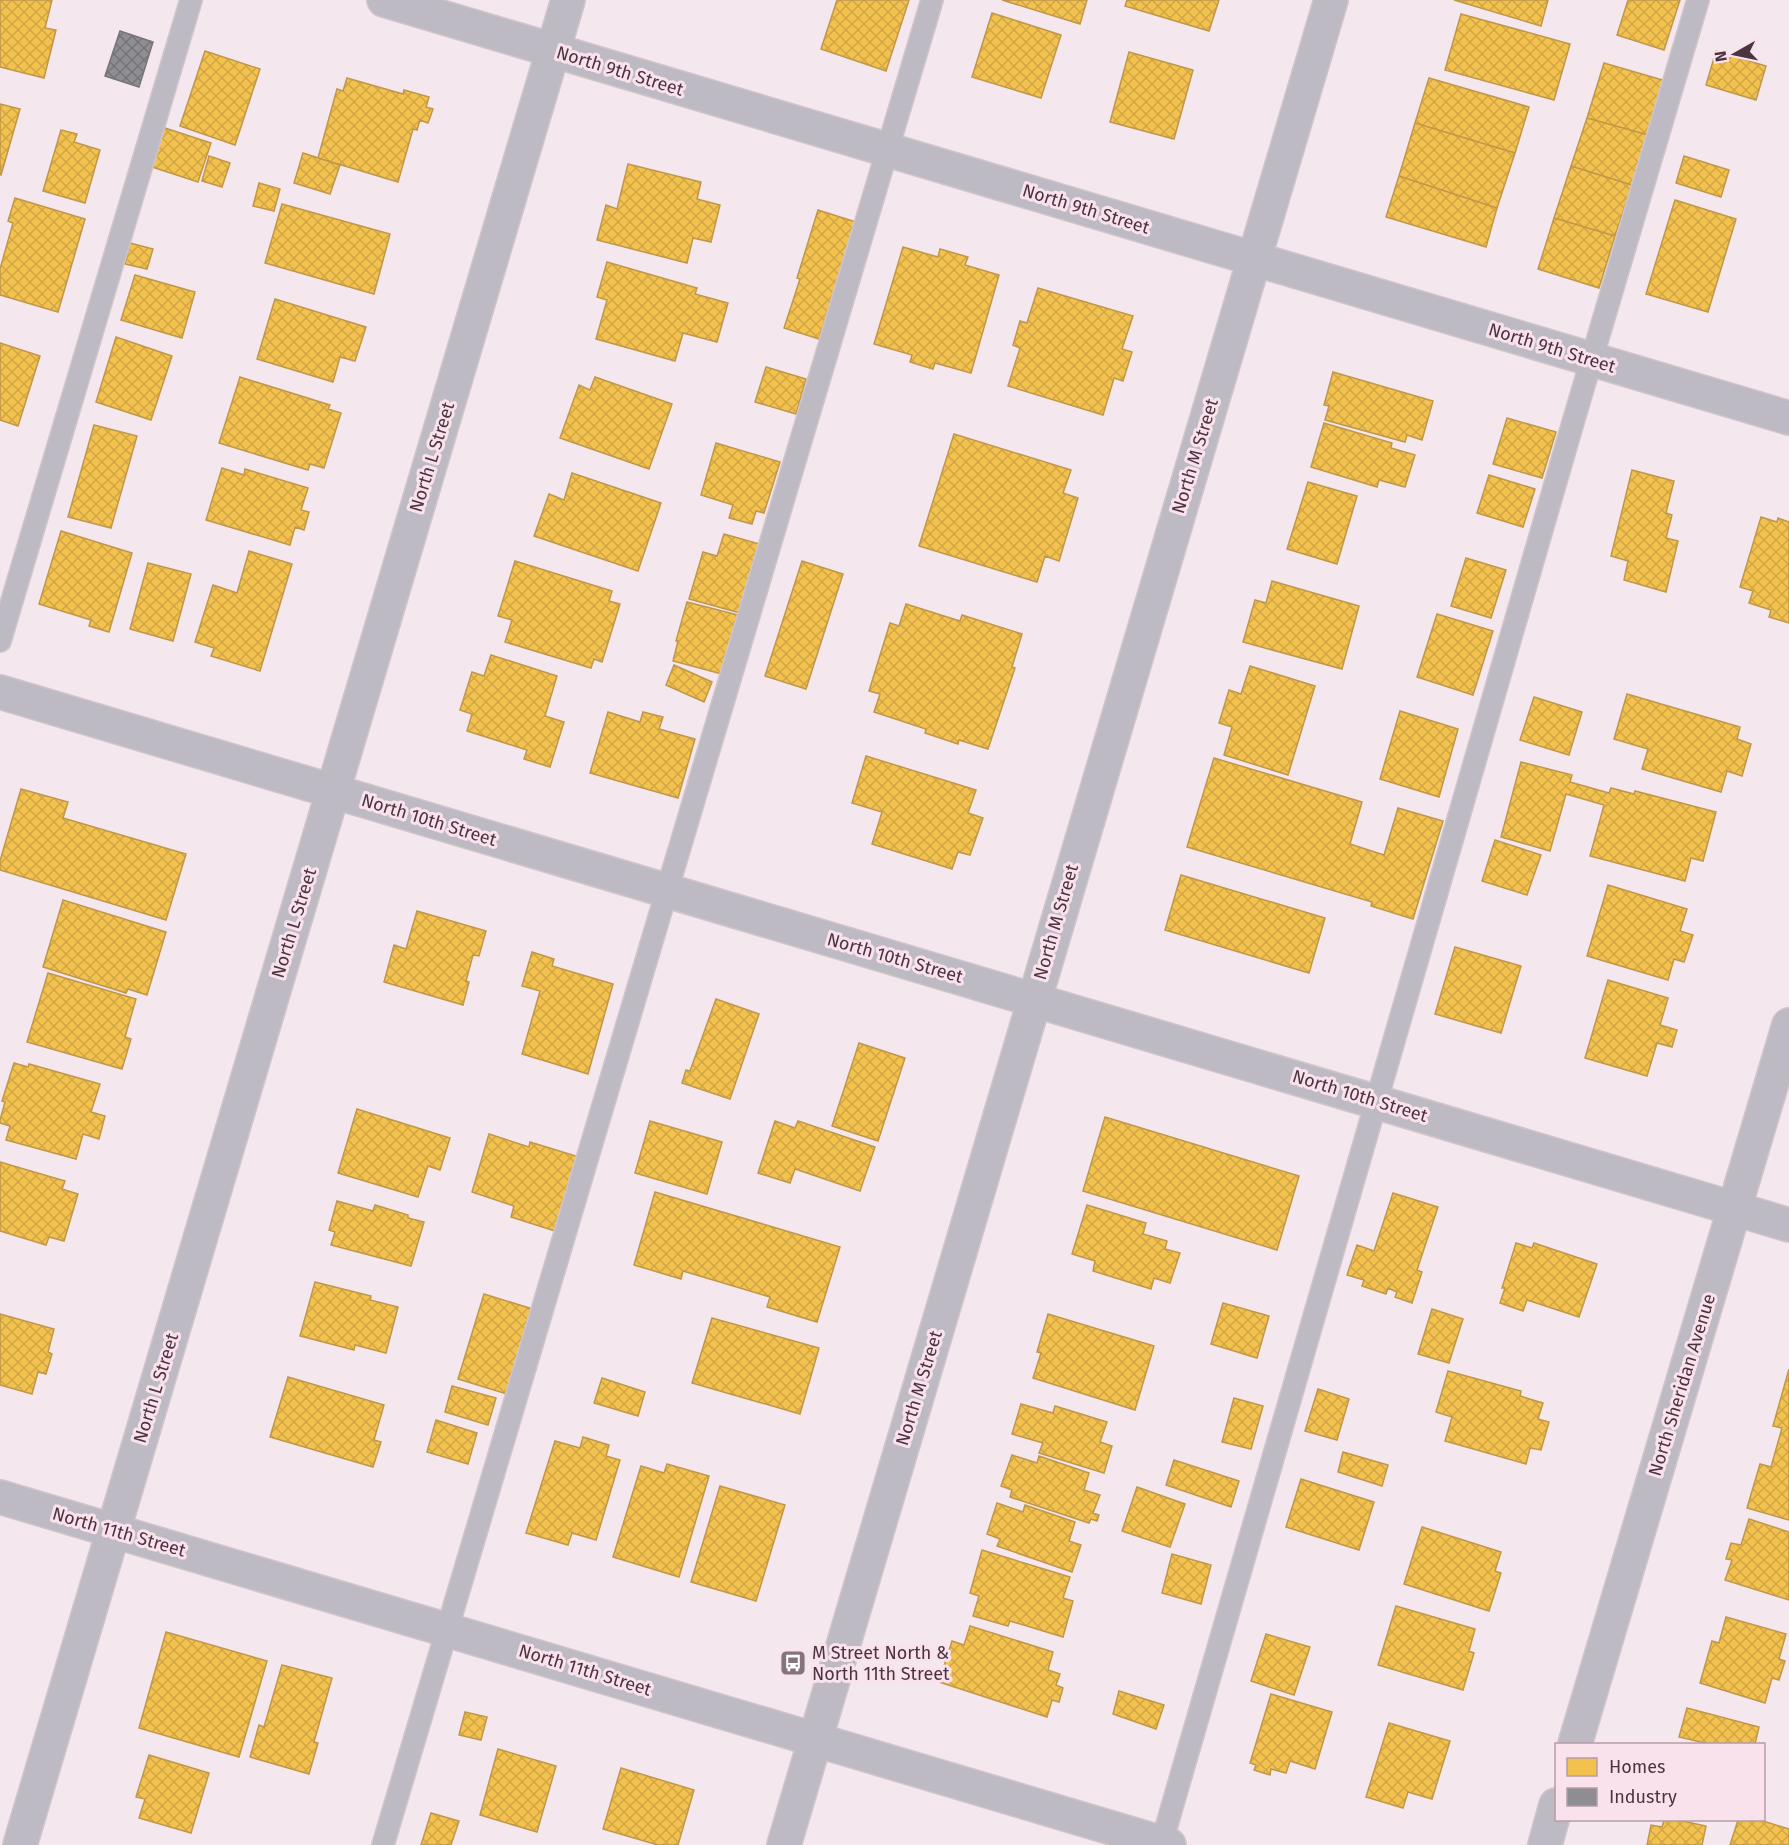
<svg xmlns="http://www.w3.org/2000/svg" width="1789" height="1845" viewBox="0 0 1789 1845" font-family="'Fira Sans',sans-serif">
  <style>
    .homes { fill: url(#homes-cross-hatch); stroke: #c0974a; stroke-width: 1.5 }
    .industry { fill: url(#industry-cross-hatch); stroke: #797279; stroke-width: 1.5 }
    .lines { fill: none; stroke-linecap: round; stroke-linejoin: round }
    .lane-casing { stroke: #d1c5cb; stroke-width: 24 }
    .street-casing { stroke: #d1c5cb; stroke-width: 36 }
    .lane { stroke: #bdbac3; stroke-width: 21 }
    .street { stroke: #bdbac3; stroke-width: 33 }
    .labels { text-anchor: middle; dominant-baseline: central; stroke-width: 6; stroke-linejoin: round; paint-order: stroke }
    .street-label { font-size: 18px; fill: #4b3440; stroke: #fae2ed }
    .poi-label { font-size: 18px; fill: #4b3440; stroke: #fae2ed; text-anchor: start }
  </style>
  <defs>
    <pattern id="homes-cross-hatch" width="8" height="8" patternUnits="userSpaceOnUse" patternTransform="scale(1.5)"><rect width="8" height="8" fill="#f2c14e"/><path d="M0 0l8 8M0 8l8-8" fill="none" stroke="#d1a645"/></pattern>
    <pattern id="industry-cross-hatch" width="8" height="8" patternUnits="userSpaceOnUse" patternTransform="scale(1.5)"><rect width="8" height="8" fill="#8d8d92"/><path d="M0 0l8 8M0 8l8-8" fill="none" stroke="#757479"/></pattern>
  </defs>
  <rect width="100%" height="100%" fill="#f4e8ee"/>
  <path class="homes" d="M0,0h52l-7,28 11,2 -12,48 -44,-11z
    M837,0h72l-23,71 -65,-22z
    M1002,0h85l-7,24z
    M1127,0h92l-10,31 -84,-25z
    M1454,0h94l-7,26z
    M1628,0h52l-16,50 -47,-15z
    M992,13l69,22 -20,63 -69,-21z
    M1461,14l109,30 -16,56 -109,-30z
    M205,51l55,18 -25,76 -55,-19z
    M1716,51l50,15 -10,34 -50,-15z
    M1129,52l64,18 -19,69 -64,-17z
    M1604,63l62,18 -18,54 -61,-17z
    M347,78l56,16 1,-4 25,7 -3,10 7,2 -5,14 -8,-3 -3,10 -4,-1 -15,53 -80,-24 19,-69 6,2z
    M1429,78l100,29 -14,46 -100,-30z
    M0,104l20,5 -19,66 -1,-1z
    M1587,118l61,17 -16,50 -61,-19z
    M1415,123l100,30 -18,55 -98,-32z
    M162,127l49,16 -13,39 -49,-16z
    M61,130l16,4 -3,8 26,8 -15,53 -42,-12z
    M303,153l37,12 -10,29 -36,-11z
    M209,156l21,7 -8,24 -20,-6z
    M1684,156l45,14 -8,27 -45,-14z
    M628,164l73,18 -4,17 23,6 -9,37 -18,-4 -6,25 -90,-23 9,-35 11,4z
    M1571,166l61,19 -17,51 -61,-18z
    M1399,176l98,32 -11,39 -100,-30z
    M259,183l21,6 -6,22 -21,-5z
    M15,198l70,21 -27,93 -58,-17v-26l13,-46 -5,-2z
    M1675,200l61,19 -28,93 -62,-18z
    M282,204l108,30 -16,60 -109,-31z
    M818,210l38,12 -37,117 -35,-11 16,-49 -3,-1z
    M1554,218l61,18 -16,52 -61,-19z
    M130,243l23,6 -6,20 -22,-5z
    M903,247l35,10 2,-8 28,8 -3,8 34,10 -28,98 -36,-10 -2,6 -23,-7 2,-7 -38,-11z
    M607,262l90,26 -2,6 33,9 -11,39 -34,-9 -8,28 -79,-22 11,-39 -10,-3z
    M135,275l60,17 -13,46 -61,-18z
    M1038,288l95,28 -11,33 10,3 -9,29 -9,-3 -11,37 -95,-29 12,-38 -7,-3 7,-24 7,2z
    M275,299l91,28 -11,34 -15,-4 -7,25 -76,-23z
    M116,337l56,19 -21,64 -55,-18z
    M0,343l40,13 -22,70 -18,-6z
    M766,367l40,12 -10,35 -41,-12z
    M1333,372l100,29 -11,39 -15,-5 -2,7 -80,-22 4,-14 -5,-1z
    M240,377l90,28 -2,4 13,4 -17,55 -14,-4 -2,6 -89,-27z
    M595,377l77,27 -23,65 -89,-31 19,-53 11,5z
    M1507,418l49,14 -14,46 -49,-14z
    M1324,423l68,20 -1,5 24,7 -10,32 -26,-7 -2,7 -66,-20z
    M94,425l43,11 -26,92 -43,-11z
    M954,434l117,36 -8,23 15,5 -19,63 -14,-5 -8,26 -118,-36z
    M716,443l64,19 -16,51 -8,-2 -4,13 -23,-6 4,-13 -32,-10z
    M222,468l22,7 1,-6 63,19 -7,22 8,2 -5,18 -9,-3 -5,18 -84,-25z
    M1632,470l42,11 -8,32 6,2 -6,23 12,3 -12,51 -42,-12 4,-19 -17,-5z
    M572,473l89,30 -23,68 -104,-35 15,-42 15,6z
    M1489,475l46,14 -12,38 -46,-14z
    M1308,482l49,14 -20,68 -50,-15z
    M1761,517l16,5 1,-4 11,4v101l-20,-6 2,-7 -22,-7 4,-12 -13,-4z
    M61,531l71,22 -23,79 -20,-6 2,-6 -52,-16z
    M724,534l39,11 -19,69 -55,-15 14,-47 14,4z
    M249,551l43,13 -32,107 -49,-15 3,-8 -19,-6 18,-57 24,8z
    M1466,558l40,12 -15,48 -40,-12z
    M515,561l97,30 -3,10 11,3 -18,58 -8,-3 -3,9 -86,-26 7,-22 -14,-4z
    M802,561l41,13 -37,115 -41,-13z
    M148,563l43,11 -18,67 -43,-12z
    M1272,581l87,25 -17,63 -99,-27 12,-42 11,3z
    M687,602l51,13 -16,59 -49,-13 5,-20h-2z
    M906,604l54,17 2,-6 60,19 -10,33 3,1 -27,81 -29,-9 -1,4 -33,-11 1,-4 -52,-17 6,-18 -11,-3 21,-68 9,3z
    M1437,614l56,17 -20,64 -56,-18z
    M491,655l66,21 -12,40 19,6 -14,45 -26,-8 3,-9 -60,-19 5,-17 -12,-4 12,-38 12,4z
    M674,665l38,17 -8,20 -38,-17z
    M1250,666l65,20 -27,89 -64,-20 8,-28 -13,-4 10,-33 12,4z
    M1627,694l113,33 -3,12 14,5 -9,32 -15,-5 -6,21 -79,-23 6,-20 -34,-10z
    M1534,697l48,15 -13,43 -49,-15z
    M1400,711l58,18 -19,68 -59,-18z
    M608,712l32,10 3,-10 20,5 -4,12 36,10 -17,59 -88,-25z
    M866,756l110,34 -8,23 15,5 -13,37 -12,-3 -6,17 -80,-25 10,-32 -30,-9z
    M1214,758l148,44 -12,42 34,11 14,-47 45,13 -30,98 -42,-13 1,-4 -185,-55z
    M1521,762l51,13 -2,7 39,11 2,-5 23,6 1,-3 81,21 -13,49 -12,-3 -6,23 -95,-25 14,-51 -38,-11 -16,57 -49,-14z
    M21,789l47,13 -5,16 123,36 -20,66 -166,-50v-9z
    M1495,840l46,15 -14,40 -45,-14z
    M1181,875l144,43 -16,55 -144,-43z
    M1608,885l79,24 -7,22 13,4 -9,27 -10,-3 -6,21 -81,-24z
    M63,900l103,32 -19,63 -19,-6 -2,4 -83,-26z
    M417,911l69,20 -7,25 -6,-1 -7,26 3,1 -6,23 -79,-23 10,-37 12,4z
    M1455,947l66,19 -20,67 -66,-19z
    M532,952l22,7 -2,7 61,18 -25,90 -66,-20 18,-63 -18,-5z
    M48,973l88,26 -11,38 6,2 -9,30 -95,-27z
    M1608,980l60,18 -8,27 17,5 -5,17 -15,-4 -10,33 -62,-18z
    M716,999l43,15 -29,85 -48,-16 4,-13 4,1z
    M859,1043l46,15 -27,83 -46,-15z
    M14,1063l14,4 1,-3 71,20 -9,28 14,4 -6,23 -16,-5 -7,25 -70,-19 4,-14 -10,-3v-3l5,-18 -3,-1z
    M357,1109l93,29 -10,32 -12,-4 -10,31 -80,-24z
    M1105,1117l194,59 -22,74 -194,-59z
    M650,1121l72,21 -15,52 -72,-21z
    M775,1121l20,7 3,-7 77,26 -15,44 -65,-22 -5,14 -32,-10z
    M489,1134l40,13 1,-5 49,15 -24,74 -44,-14 3,-11 -42,-14z
    M0,1162l65,19 -3,8 16,5 -14,47 -15,-4 -3,8 -46,-14z
    M655,1192l185,55 -23,75 -50,-15 3,-10 -87,-26 -2,8 -47,-14z
    M1393,1193l45,14 -21,63 5,2 -10,31 -17,-6 2,-5 -9,-4 -2,6 -24,-8 2,-6 -17,-5 10,-30 17,6z
    M337,1201l36,10 2,-6 33,10v3l16,4 -13,44 -80,-21 4,-13 -6,-2z
    M1087,1205l59,18 -3,11 24,7 -2,8 15,4 -10,30 -16,-5 -3,11 -58,-18 2,-10 -23,-7z
    M1516,1243l16,5 2,-5 63,21 -18,53 -52,-17 -4,11 -23,-8 5,-15h-3z
    M315,1282l56,14 -1,4 28,7 -12,46 -31,-8 -1,5 -54,-14z
    M484,1294l52,16 -26,85 -52,-16z
    M1223,1303l46,13 -12,42 -46,-14z
    M1432,1309l31,10 -14,44 -31,-9z
    M0,1314l54,15 -6,23 4,2 -6,20 -8,-2 -6,22 -32,-9z
    M1048,1314l106,32 -19,64 -102,-32 8,-25 -4,-1z
    M712,1318l107,30 -19,66 -108,-31z
    M1789,1369v151l-42,-12 13,-44 11,3 11,-39 -9,-2z
    M1448,1371l73,20 -1,5 23,7 -5,16 11,3 -8,28 -11,-2 -4,16 -81,-23 7,-24 -16,-5z
    M288,1377l96,28 -10,35 7,2 -8,25 -103,-30z
    M602,1378l43,14 -7,24 -44,-13z
    M452,1386l44,12 -8,27 -43,-13z
    M1318,1389l31,10 -12,41 -32,-9z
    M1234,1398l29,8 -12,43 -29,-7z
    M1021,1404l32,9 2,-7 52,16 -7,20 12,4 -8,27 -65,-20 4,-10 -31,-9z
    M436,1420l41,13 -9,31 -41,-12z
    M583,1437l26,8 -3,11 14,4 -24,80 -24,-7 -4,12 -42,-12 29,-92 25,7z
    M1343,1452l45,13 -6,21 -44,-14z
    M1012,1455l25,8 2,-7 50,17 -5,17 16,5 -7,18 6,2 -2,6 -6,-2 -2,4 -79,-26 2,-7 -11,-4z
    M1174,1460l65,21 -8,26 -65,-22z
    M667,1464l42,12 -30,101 -66,-20 28,-91 23,7z
    M1301,1479l73,23 -15,48 -73,-23z
    M720,1486l65,19 -29,96 -65,-19z
    M1137,1487l48,17 -15,43 -48,-16z
    M997,1503l26,9 2,-7 50,17 -6,19 12,4 -9,27 -75,-26 3,-7 -13,-5z
    M1749,1519l40,13v68l-64,-20 7,-20 -6,-1 5,-16 10,2z
    M1422,1527l79,25 -6,19 6,2 -12,38 -85,-27z
    M982,1550l88,27 -7,21 10,3 -10,36 -53,-16 -2,5 -35,-10 6,-20 -9,-3z
    M1172,1554l39,11 -10,39 -39,-11z
    M1396,1606l79,23 -6,22 5,2 -11,37 -85,-25z
    M1726,1617l60,17 -7,25 6,2 -6,19 -7,-2 -7,25 -65,-20 12,-42 7,2z
    M970,1626l83,26 -5,18 12,4 -4,11 7,3 -4,14 -7,-2 -5,17 -108,-35 13,-41 12,4z
    M166,1632l101,29 -28,96 -100,-29z
    M1266,1634l44,13 -16,48 -43,-14z
    M282,1665l50,13 -18,64 4,1 -9,31 -59,-17 9,-32 5,2z
    M1119,1691l45,14 -8,24 -43,-15z
    M1271,1694l61,18 -17,57 -25,-8 -4,12 -15,-4 -1,6 -16,-5 2,-5 -6,-2z
    M1687,1708l72,19 -4,17h-46l-30,-7z
    M465,1712l22,5 -6,23 -22,-5z
    M1389,1723l61,18 -18,58 -24,-7 -5,16 -37,-11z
    M498,1749l58,17 -19,66 -57,-17z
    M149,1755l60,18 -18,60 -52,-15 6,-19 -9,-2z
    M621,1768l73,22 -16,55h-20l-55,-16z
    M431,1813l28,8 -8,24h-30z
    M1664,1820h14l28,6 -4,19h-55l4,-20 11,2z
    M1738,1820h22l29,9v16h-59z"/>
  <path class="industry" d="M120,31l33,11 -14,45 -34,-11z"/>
  <g class="lines">
    <defs>
      <path id="lane" d="M0,641l191,-641
        M383,1845l549,-1845
        M1161,1845l413,-1426 124,-419"/>
      <path id="street" d="M384,0l1405,418
        M0,692l1789,533
        M0,1497l1169,348
        M1575,1744l214,-719
        M20,1845l548,-1845
        M784,1845l547,-1845
        M1545,1845l11,-40"/>
    </defs>
    <use href="#lane" class="lane-casing"/>
    <use href="#street" class="street-casing"/>
    <use href="#lane" class="lane"/>
    <use href="#street" class="street"/>
  </g>
  <defs>
    <symbol id="bus-square" viewBox="-11 -11 22 22"><rect x="-9" y="-9" width="18" height="18" rx="4" fill="#86737d" stroke="#fae2ed"/><path d="M-5-6H5V4H4V6H2V4H-2V6H-4V4H-5ZM-3.5-4V0h7V-4ZM-3.5 1.2v1.5H-2V1.2ZM2 1.2v1.5H3.5V1.2Z" fill="#fff"/></symbol>
  </defs>
  <g fill-rule="evenodd">
    <use href="#bus-square" x="778" y="1648" width="30" height="30"/>
  </g>
  <g class="labels">
    <g class="street-label">
      <text transform="translate(620 71) rotate(17)">North 9th Street</text>
      <text transform="translate(1086 209) rotate(17)">North 9th Street</text>
      <text transform="translate(1552 348) rotate(17)">North 9th Street</text>
      <text transform="translate(1195 456) rotate(-73)">North M Street</text>
      <text transform="translate(432 457) rotate(-73)">North L Street</text>
      <text transform="translate(429 820) rotate(17)">North 10th Street</text>
      <text transform="translate(1056 922) rotate(-74)">North M Street</text>
      <text transform="translate(294 923) rotate(-73)">North L Street</text>
      <text transform="translate(895 958) rotate(16)">North 10th Street</text>
      <text transform="translate(1360 1096) rotate(17)">North 10th Street</text>
      <text transform="translate(1682 1385) rotate(-73)">North Sheridan Avenue</text>
      <text transform="translate(156 1388) rotate(-73)">North L Street</text>
      <text transform="translate(919 1388) rotate(-73)">North M Street</text>
      <text transform="translate(119 1532) rotate(16)">North 11th Street</text>
      <text transform="translate(585 1670) rotate(17)">North 11th Street</text>
    </g>
    <g class="poi-label">
      <text x="812" y="1653">M Street North &amp;<tspan x="812" dy="21">North 11th Street</tspan></text>
    </g>
  </g>
  <rect x="1555" y="1743" width="210" height="78" fill="#fae2ed" stroke="#b49ca8" stroke-width="1.5"/>
  <rect x="1567" y="1758" width="30" height="18" fill="#f2c14e" stroke="#b49ca8" stroke-width="1.5"/>
  <text x="1609" y="1773" font-size="18" fill="#4b3440">Homes</text>
  <rect x="1567" y="1788" width="30" height="18" fill="#8d8d92" stroke="#b49ca8" stroke-width="1.5"/>
  <text x="1609" y="1803" font-size="18" fill="#4b3440">Industry</text>
  <g transform="translate(1735 54) rotate(261)" stroke="#fae2ed" stroke-width="4.5" paint-order="stroke">
  <path d="M0-4.5L10 22L0 15L-10 22Z" fill="#4b3440"/>
  <text y="-9" font-size="16" font-weight="bold" text-anchor="middle" fill="#4b3440">N</text>
  </g>
</svg>
